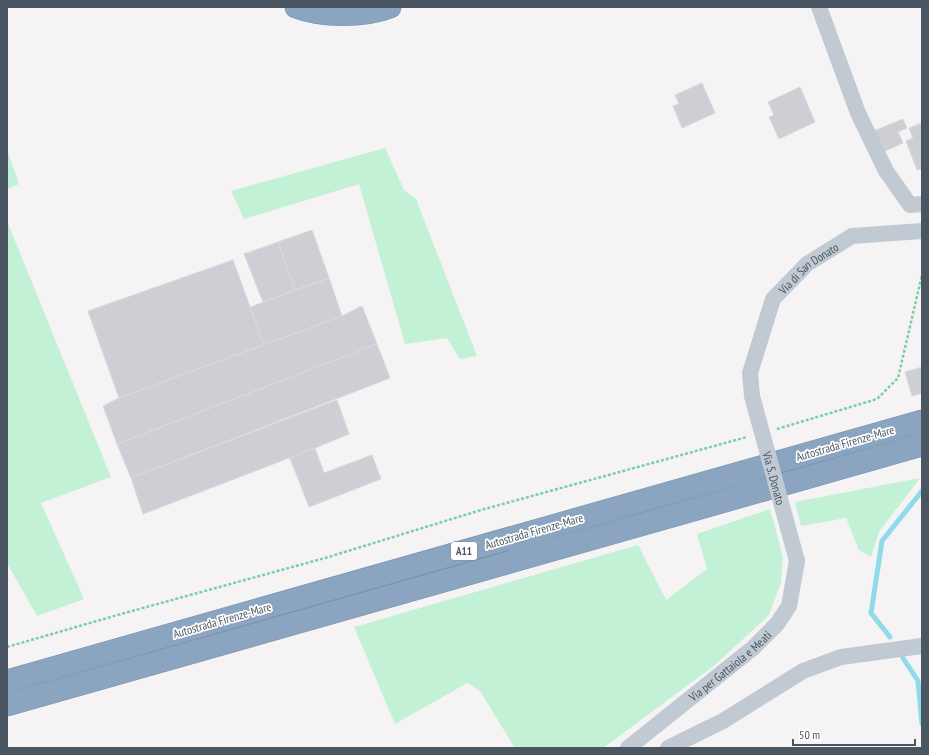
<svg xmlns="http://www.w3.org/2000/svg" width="929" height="755" viewBox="0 0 929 755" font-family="'PT Sans Narrow',sans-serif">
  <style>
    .green { fill: #c3f1d5 }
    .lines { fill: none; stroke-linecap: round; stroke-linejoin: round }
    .stream { stroke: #90daee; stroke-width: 5 }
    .building { fill: #cdcfd5; stroke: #d7d9de }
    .highway-casing { stroke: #7690ad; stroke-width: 23 }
    .path { stroke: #7ad0a6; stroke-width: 2.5; stroke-dasharray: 3 2; stroke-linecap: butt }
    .street { stroke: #c1cad2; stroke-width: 16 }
    .highway { stroke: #8ba5c1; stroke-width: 22 }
    .street-bridge { stroke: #c1cad2; stroke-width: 16 }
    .labels { text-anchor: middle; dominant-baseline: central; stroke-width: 3.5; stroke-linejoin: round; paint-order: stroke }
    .shield { fill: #fff; stroke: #808990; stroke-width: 1 }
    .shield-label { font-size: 11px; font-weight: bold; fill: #4a5661 }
    .street-label { font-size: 12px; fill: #4a5661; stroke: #fff }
  </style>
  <rect width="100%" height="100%" fill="#f5f3f3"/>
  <path class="green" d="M385,148l19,42 12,9 61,157 -17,3 -13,-21 -42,6 -46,-160 -115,35 -13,-28z
    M7,149l12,35 -12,5z
    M7,221l104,256 -70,26 43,96 -47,17 -30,-53z
    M920,478l-41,54 -8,25 -12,-7 -13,-32 -45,8 -6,-24z
    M770,509l13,48 -2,25 -12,33 -54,50 -112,83h-88l-35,-57 -13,-8 -72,41 -41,-97 284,-82 28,55 41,-31 -10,-35z"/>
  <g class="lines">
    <path class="stream" d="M890,637l-19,-24 11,-72 40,-50
      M903,658l15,23 4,43"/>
  </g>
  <path class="building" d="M702,83l13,30 -33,15 -9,-22 6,-2 -4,-9z
    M800,87l15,35 -36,17 -10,-22 5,-2 -6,-13z
    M903,119l4,9 -9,4 5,11 -20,9 -9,-21z
    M922,123v46l-5,1 -11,-29 7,-3 -4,-10z
    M312,230l17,48 -34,12 -17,-48z
    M278,242l17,48 -32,12 -19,-48z
    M233,260l31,85 -145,53 -31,-87z
    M329,278l13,38 -78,29 -14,-38z
    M362,306l15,38 -260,100 -14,-38 16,-8 223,-82z
    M377,344l13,34 -259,100 -14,-34z
    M922,367v26l-10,3 -7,-24z
    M337,400l12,34 -34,14 -172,66 -12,-36z
    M315,448l9,25 48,-18 9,24 -72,28 -19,-49z"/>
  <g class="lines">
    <defs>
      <path id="highway" d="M296,7c26,10 68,10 94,0
        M7,681l915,-260
        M7,705l915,-260"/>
    </defs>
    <use href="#highway" class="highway-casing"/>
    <path class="path" d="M777,429l100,-30 21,-21 24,-103
      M7,647l114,-33 204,-56 156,-48 266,-73"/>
    <g class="street">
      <path d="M819,7l39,106 28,58 24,34 12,-1"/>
      <path id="s1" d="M752,396l-2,-23 23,-74 34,-35 45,-28 70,-5"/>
      <path id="s2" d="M628,748l125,-100 24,-24 12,-18 8,-45"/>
      <path d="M668,748l55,-27 80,-50 38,-14 81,-11"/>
    </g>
    <use href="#highway" class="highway"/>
    <path class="street-bridge" id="s3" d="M752,396l45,165"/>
  </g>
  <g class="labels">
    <rect class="shield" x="451" y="542" width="26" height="18" rx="3"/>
    <g class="shield-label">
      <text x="464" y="551">A11</text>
    </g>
    <g class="street-label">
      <text stroke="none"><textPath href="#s1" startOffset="148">Via di San Donato</textPath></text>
      <text transform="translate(845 443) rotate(-16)">Autostrada Firenze-Mare</text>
      <text stroke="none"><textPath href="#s3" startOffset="85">Via S. Donato</textPath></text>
      <text transform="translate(534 531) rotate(-16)">Autostrada Firenze-Mare</text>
      <text transform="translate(222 620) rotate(-16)">Autostrada Firenze-Mare</text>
      <text stroke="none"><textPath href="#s2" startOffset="131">Via per Gattaiola e Meati</textPath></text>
    </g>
  </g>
  <rect width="929" height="755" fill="none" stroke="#4a5661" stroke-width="16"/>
  <path d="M793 739v6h122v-6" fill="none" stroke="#4a5661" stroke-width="2"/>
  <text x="799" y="739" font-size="12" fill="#4a5661" stroke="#ffffff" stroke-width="3" paint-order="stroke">50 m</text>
</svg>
